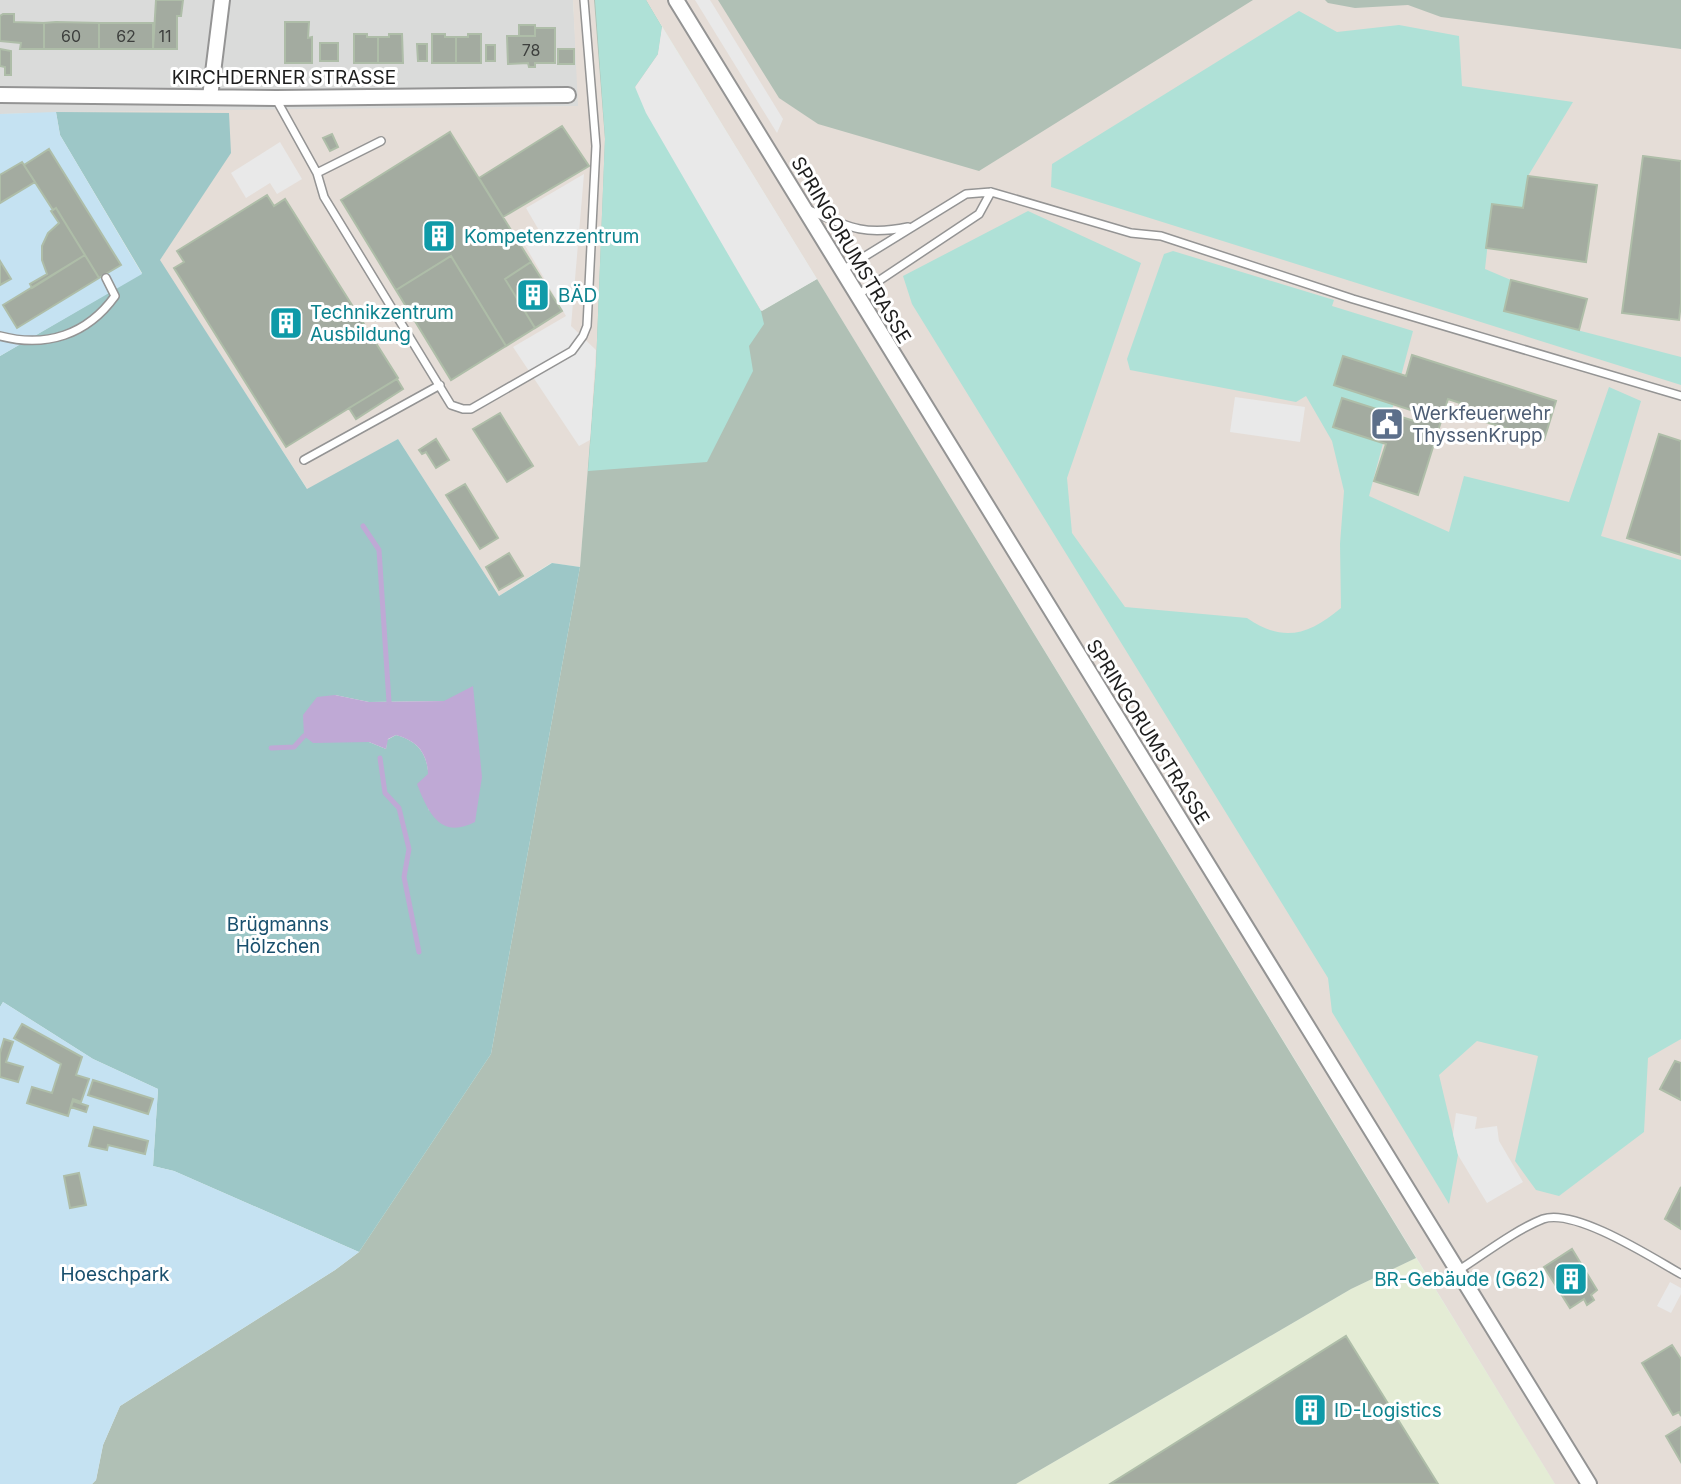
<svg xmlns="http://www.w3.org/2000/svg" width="1681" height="1484" viewBox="0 0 1681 1484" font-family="Inter,sans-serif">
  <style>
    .residential { fill: #dadbda }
    .commercial { fill: #e4ecd5 }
    .industrial { fill: #e5ddd7 }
    .construction { fill: #b0c0b5 }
    .grass { fill: #afe1d7 }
    .forest { fill: #9dc7c7; fill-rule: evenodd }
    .park { fill: #c5e2f2 }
    .parking { fill: #e9e9e9 }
    .water { fill: #bfa9d5 }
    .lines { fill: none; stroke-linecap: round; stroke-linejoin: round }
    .stream { stroke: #bfa9d5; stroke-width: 5 }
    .building { fill: #a3aba0; stroke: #aebda8; stroke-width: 2 }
    .lane-casing { stroke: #949494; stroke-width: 10 }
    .street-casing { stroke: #949494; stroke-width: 18 }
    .lane { stroke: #fff; stroke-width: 7 }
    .street { stroke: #fff; stroke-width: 14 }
    .labels { text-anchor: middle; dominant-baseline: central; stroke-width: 6; stroke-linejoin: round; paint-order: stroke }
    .number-label { font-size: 16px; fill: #3e403e }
    .street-label { font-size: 19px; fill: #1d1d1d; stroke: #fff }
    .culture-label { font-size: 19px; fill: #0d838f; stroke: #fff; text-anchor: start }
    .service-label { font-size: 19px; fill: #4e5e75; stroke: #fff; text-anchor: start }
    .park-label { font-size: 19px; fill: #184f6d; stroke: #fff }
  </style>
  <rect width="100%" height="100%" fill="#e4ede4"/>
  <path class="residential" d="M0,0h573l6,106 -350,7 -138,-1 -91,2z"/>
  <path class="commercial" d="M1416,1258l139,226h-539l335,-195z"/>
  <path class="industrial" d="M573,0h21l11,138 -9,228 -16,201 -29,-4 -52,33 -101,-157 -90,51 -149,-230 -99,-125 -4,-23 522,-6z
    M646,0h1035v1484h-126z"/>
  <path class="construction" d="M594,0h52l16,27 -4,27 104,257 55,-32 599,979 -65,31 -335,195h-924l4,-4 7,-35 17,-39 215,-136 24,-18 132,-198 89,-487 16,-201 9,-227z
    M718,0h535l-274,171 -161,-47 -39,-26z
    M1325,0h356v49l-240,-32 -33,-12 -53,3 -27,-5z"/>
  <path class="grass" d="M595,0h51l16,27 -4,27 -23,33 126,224 3,13 -15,22 4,25 -46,91 -119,9 8,-105 9,-228z
    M1299,11l38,21 62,-7 60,11 3,50 111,16 -45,74 -5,32 -31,-3 -7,64 26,11 -7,31 177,46v28l-630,-198 1,-23z
    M1028,211l113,52 -74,215 5,55 53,74 122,11c36,25 62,17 94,-10l-1,-64 4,-53 -12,-50 -26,-45 -10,6 -166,-32 -3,-11 37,-105 9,-3 161,49 -2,6 81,25 -44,165 80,36 15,-56 105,26 40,-115 32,14 -40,135 80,24v479l-33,19 -4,74 -85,64 -23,-6 -21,-29 23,-105 -61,-15 -38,34 19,80 -9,49 -117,-192 -4,-34 -416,-674 -9,-28z"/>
  <path class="forest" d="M56,112l173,1 2,40 -71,107 147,229 91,-50 101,157 53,-33 28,4 -89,487 -132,198 -185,-81 -21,-5 5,-77 -65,-30 -90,-57 -3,5v-651l142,-83 -82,-138zM335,695l34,7 75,-1 -16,110c0,-34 8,-65 -32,-76l-9,5 -1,9 -17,-7z"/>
  <path class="park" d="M56,112l4,23 82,139 -142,82v-242z
    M3,1002l90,57 65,30 -5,77 21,5 185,81 -24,18 -215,136 -17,39 -7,35 -4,4h-92v-477z"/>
  <path class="parking" d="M695,0h15l73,119 -6,14z
    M662,27l155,252 -56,32 -115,-198 -11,-26 23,-33z
    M280,142l22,37 -25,15 -7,-11 -24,15 -15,-25z
    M584,174l-13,152 25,24 -6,90 -11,6 -66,-99 53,-31 -43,-74 17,-10 -14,-24z
    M1235,397l70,10 -5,35 -70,-10z
    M1456,1113l21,4 -2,12 22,-3 2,15 24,41 -36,21 -29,-48 -5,-21z
    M1670,1282l11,6v6l-10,19 -14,-7z"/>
  <path class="water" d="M473,686l9,91 -7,45c-35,18 -47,-10 -58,-38l11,-10c-1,-22 -11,-33 -32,-39l-8,4 -2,10 -17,-7 -56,1 -9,-7 -1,-21 14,-18 18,-2 34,7 75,-1z"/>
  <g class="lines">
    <path class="stream" d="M363,526l16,24 10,152
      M271,748l23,-1 10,-11
      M380,758l5,35 14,15 10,41 -5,28 15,75"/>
  </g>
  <path class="building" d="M156,0h27l-2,16h-4v33h-24z
    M3,14h11v8l30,1v26h-24l1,-6 -21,-2v-25z
    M56,22l43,1v26h-55v-26z
    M285,22h24l-1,16 4,-1v26h-27z
    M99,23h54v26h-54z
    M519,25h16v11h-16z
    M535,28h20v35h-20v4h-6l-1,-4 -20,1 -1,-28h28z
    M354,34h13v3h11v26h-24z
    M389,34h13l1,29h-25v-26h11z
    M432,34h13v3h11v26h-24z
    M468,34h13v29h-25v-26h12z
    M320,43h18v18h-18z
    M417,44h10v17h-9z
    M486,45h9v16h-9z
    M0,49l11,2v24h-6v-8l-5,-1z
    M558,49h16v15h-16z
    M562,126l27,40 -86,51 -24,-39z
    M450,132l81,130 -26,17 30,49 -29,18 -55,-90 -55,34 -55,-90z
    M332,134l6,13 -8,4 -7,-13z
    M49,149l72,116 -22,13 -43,-70 -3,2 -29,-45z
    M1643,156l38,5v142l-2,17 -57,-7z
    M22,162l13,20 -35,21v-28z
    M1528,176l69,9 -11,77 -100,-14 6,-44 31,4z
    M267,195l7,11 11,-7 113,179 -112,69 -112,-179 10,-6 -7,-11z
    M56,208l29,47 -53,33 -2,-4 17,-10 -5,-14v-14l6,-13 11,-10 -8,-12z
    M85,255l14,23 -82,50 -14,-23z
    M451,256l55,90 -55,34 -55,-90z
    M0,261l11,18 -11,6z
    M531,262l31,49 -27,17 -30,-49z
    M1511,280l76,19 -8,31 -75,-19z
    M1412,355l144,46 -12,39 -87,-27 3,-10 -12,-4 -30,96 -44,-14 12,-37 -53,-17 9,-29 72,23 3,-9 -83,-27 9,-29 63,20z
    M397,379l6,10 -47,30 -7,-11z
    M500,413l33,53 -26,16 -34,-53z
    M1659,434l22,7v114l-54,-17z
    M436,439l13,21 -13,8 -10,-16 -4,2 -3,-4z
    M465,484l33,54 -18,11 -34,-54z
    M509,553l14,23 -24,14 -13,-23z
    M22,1024l60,33 -6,18 13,4 -8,23 -8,-3 -5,17 -41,-13 5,-16 20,6 9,-29 -47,-26z
    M4,1039l9,3 -7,20 17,5 -5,15 -18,-5v-24z
    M1675,1061l6,2v37l-21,-11z
    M93,1080l60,19 -5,15 -60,-19z
    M73,1101l15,5 -2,6 -15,-5z
    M94,1127l54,14 -3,13 -37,-9 -1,5 -18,-4z
    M79,1173l7,32 -16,3 -6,-32z
    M1681,1187v42l-16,-10z
    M1572,1249l25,41 -6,5 3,5 -7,5 -3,-6 -14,9 -26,-41z
    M1346,1336l92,148h-328z
    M1672,1345l9,14v57l-2,-4 -6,3 -31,-52z
    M1681,1427v35l-15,-26z"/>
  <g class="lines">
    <defs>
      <path id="lane" d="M276,99l41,74 7,24 127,208 12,4h8l101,-58 11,-15 4,-10 9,-180 -12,-146
        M317,173l64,-32
        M809,210c39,17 55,26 99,17
        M841,271l125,-77 25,-2 140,41 30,3 192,63 328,97
        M856,296l123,-82 12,-22
        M0,336c46,12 87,-1 115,-40l-9,-18
        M304,460l136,-75
        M1459,1270c25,-16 56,-40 84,-51 32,-11 108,38 138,55"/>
      <path id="street" d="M676,0c302,496 612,988 913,1484
        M0,95l276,3 292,-3
        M210,97l12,-97"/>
    </defs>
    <use href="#lane" class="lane-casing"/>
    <use href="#street" class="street-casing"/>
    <use href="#lane" class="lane"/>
    <use href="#street" class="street"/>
  </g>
  <defs>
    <symbol id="building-square" viewBox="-11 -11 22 22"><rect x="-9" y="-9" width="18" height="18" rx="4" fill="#0f9aa8" stroke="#fff"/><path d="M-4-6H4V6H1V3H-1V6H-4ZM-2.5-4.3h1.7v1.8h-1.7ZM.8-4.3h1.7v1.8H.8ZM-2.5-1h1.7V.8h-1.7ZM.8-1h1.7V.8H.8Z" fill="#fff"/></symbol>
    <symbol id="civic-square" viewBox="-11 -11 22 22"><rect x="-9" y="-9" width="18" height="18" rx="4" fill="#5c6f8a" stroke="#fff"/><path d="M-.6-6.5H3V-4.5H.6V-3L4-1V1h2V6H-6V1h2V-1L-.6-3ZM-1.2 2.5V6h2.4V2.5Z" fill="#fff"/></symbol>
  </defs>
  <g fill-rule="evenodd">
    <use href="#building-square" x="420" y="217" width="38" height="38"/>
    <use href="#building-square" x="514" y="276" width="38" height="38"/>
    <use href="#building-square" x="267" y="304" width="38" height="38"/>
    <use href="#civic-square" x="1368" y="405" width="38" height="38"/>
    <use href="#building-square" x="1552" y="1260" width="38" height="38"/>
    <use href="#building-square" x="1291" y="1391" width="38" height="38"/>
  </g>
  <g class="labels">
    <g class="number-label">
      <text x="71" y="36">60</text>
      <text x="126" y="36">62</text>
      <text x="165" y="36">11</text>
      <text x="531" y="50">78</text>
    </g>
    <g class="street-label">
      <text x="284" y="77">KIRCHDERNER STRASSE</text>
      <text transform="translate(851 250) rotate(59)">SPRINGORUMSTRASSE</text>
      <text transform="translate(1148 732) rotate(58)">SPRINGORUMSTRASSE</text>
    </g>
    <g class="culture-label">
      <text x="464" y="236">Kompetenzzentrum</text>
      <text x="558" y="295">BÄD</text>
      <text x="310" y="312">Technikzentrum<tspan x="310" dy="22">Ausbildung</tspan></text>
      <text x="1546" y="1279" text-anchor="end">BR-Gebäude (G62)</text>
      <text x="1334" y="1410">ID-Logistics</text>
    </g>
    <g class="service-label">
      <text x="1412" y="413">Werkfeuerwehr<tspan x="1412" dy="22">ThyssenKrupp</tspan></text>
    </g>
    <g class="park-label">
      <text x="278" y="924">Brügmanns<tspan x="278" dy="22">Hölzchen</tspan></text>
      <text x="115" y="1274">Hoeschpark</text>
    </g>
  </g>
</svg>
